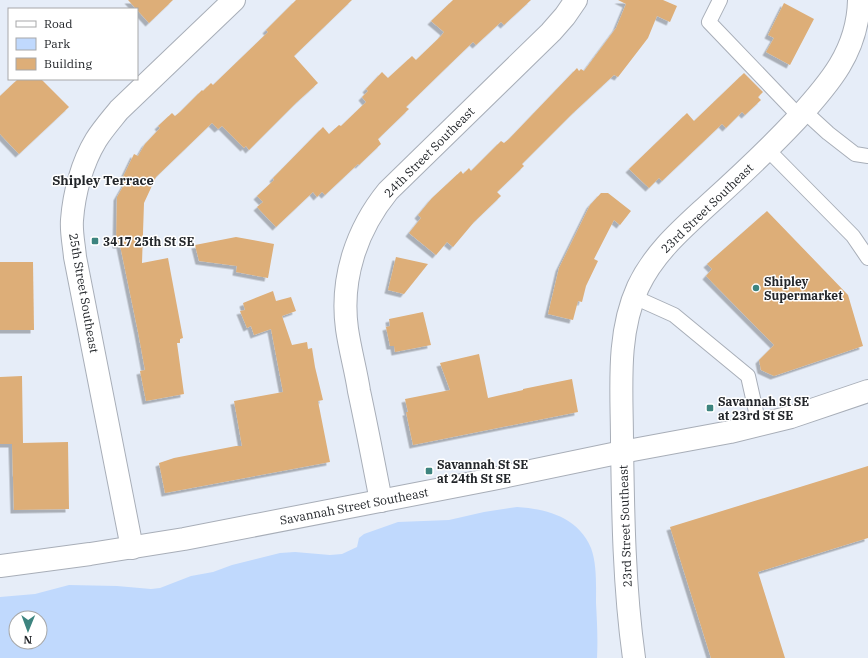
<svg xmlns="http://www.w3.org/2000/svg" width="868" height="658" font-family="'IBM Plex Serif',serif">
<defs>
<filter id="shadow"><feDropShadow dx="-3.5" dy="3.5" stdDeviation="0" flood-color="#0004"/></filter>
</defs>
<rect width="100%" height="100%" fill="#e6edf8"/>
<path fill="#c0d9fd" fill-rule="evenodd" d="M517,507c30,2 61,10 74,41 6,16 5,37 5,55 1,18 2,37 1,55h-597v-61l35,-3 34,-9 48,1 34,3 9,-1 31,-12 22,-4 19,-7 48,-12 15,-1 35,3 12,-1 15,-7 2,-9 5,-4 34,-12 51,-2 35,-8zM16,618h24v24h-24z"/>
<g fill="#ddae78" filter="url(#shadow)">
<path d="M128,0h45l-24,23z"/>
<path d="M296,0h56l-58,56 24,27 -21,19 -48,48 -3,-4 -2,2 -22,-22 -4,3 -6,-6 -56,54 -12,26 -2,60 26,-5 15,80 -3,1v4h-3l7,51 -38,7 -6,-30 5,-1 -7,-38 -18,-87h-4l1,-48 8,-14 -4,-2 13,-27 4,2 7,-12 15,-16 -2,-2 14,-13 3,3 5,-4 22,-22 1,1 8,-8 2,2 55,-53 -2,-2z"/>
<path d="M453,0h78l-27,25 -3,-3 -25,23 -3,-3 -27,26 -40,39 3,2 -31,30 3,5 -22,21 -1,-1 -33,31 -3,-3 -5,5 -4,-5 -37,35 -19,-20 6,-5 -6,-6 17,-16 -1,-2 50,-51 6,7 10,-9 2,1 25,-24 -4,-5 6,-6 -2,-2 16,-17 6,6 24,-22 4,4 25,-24 3,-4 -13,-11z"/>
<path d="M618,0h45l14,6 -7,16 -13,-6 -9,22 -30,39 -4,-2 -41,38 -51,51 2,2 -27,26 4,4 -27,26 -21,25 -6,-5 -11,13 -27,-22 12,-15 -3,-3 14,-17 29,-27 2,3 6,-6 2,3 30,-30 3,2 5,-4 68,-71 2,3 2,-2 3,2 32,-43 10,-24z"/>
<path d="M784,3l30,16 -24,46 -24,-13 8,-14 -6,-3z"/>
<path d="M744,73l19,19 -5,5 3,3 -16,15 -3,-3 -16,16 -4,-4 -60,57 -3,-3 -10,10 -20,-19 58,-56 7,8z"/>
<path d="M18,79h23l28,28 -50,47 -19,-20v-38z"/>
<path d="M601,193h7l23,18 -11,14 -6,-5 -20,39 4,2 -12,25 -4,16 -4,-1 -5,19 -25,-6 11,-46 31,-63z"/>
<path d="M767,211l81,84 15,51 -89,30 -13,-6 -2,-10 15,-15 -68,-69 6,-7 -5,-5z"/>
<path d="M236,237l38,7 -6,34 -32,-6 1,-6 -38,-5 -4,-16z"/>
<path d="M396,257l32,7 -24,30 -16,-4z"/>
<path d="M0,262h33l1,68h-34z"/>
<path d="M273,291l3,10 15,-4 5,14 -14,5 10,29 15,-3 1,7 4,-1 3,19 8,33 -5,1 12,61 -165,31 -6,-30 15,-5 62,-12h6l-8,-45 49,-9 -12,-63 -17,6 -3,-9 -4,2 -7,-17 5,-1 -2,-7z"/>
<path d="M423,312l8,33 -36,7 -1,-6h-4l-4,-19 4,-1 -1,-7z"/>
<path d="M479,354l9,44 35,-8v-1l49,-10 6,33 -165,33 -7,-33h2l-3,-13 45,-9 -10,-27z"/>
<path d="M22,376l1,67 45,-1 1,67 -55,1 -2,-66h-12v-67z"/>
<path d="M868,466v72l-110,34 27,86h-74l-41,-131z"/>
</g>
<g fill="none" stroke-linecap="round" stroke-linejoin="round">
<defs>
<g id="lane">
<path d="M720,0l-11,22 90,94"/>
<path d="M804,111l24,22 27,21 13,2"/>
<path d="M768,150l85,86 15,22"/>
<path d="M634,297l40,18 74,61 11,49"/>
</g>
<g id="street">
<path d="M381,501c-7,-36 -14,-73 -22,-110 -3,-20 -9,-41 -12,-62 -7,-51 10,-100 41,-138l163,-159 14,-16 11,-16"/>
<path d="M132,548l-57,-291c-1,-12 -4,-25 -3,-37 2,-27 10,-57 24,-80 7,-11 15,-20 23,-30l115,-110"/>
<path d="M0,566l90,-12 94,-15 309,-60 129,-27 108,-20 61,-15 77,-26"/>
<path d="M634,658c-10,-71 -11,-144 -12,-216 0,-52 -6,-107 16,-155 16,-34 43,-57 70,-82 31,-28 60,-55 89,-86 32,-35 61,-68 62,-119"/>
</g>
</defs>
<use href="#lane" stroke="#a8aeb8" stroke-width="16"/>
<use href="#street" stroke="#a8aeb8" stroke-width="24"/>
<use href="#lane" stroke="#fff" stroke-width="14"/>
<use href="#street" stroke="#fff" stroke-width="22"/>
</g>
<g fill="#3d847f" stroke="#fff" stroke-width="1.5">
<rect x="91" y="237" width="8" height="8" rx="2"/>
<circle cx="756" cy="288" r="4"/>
<rect x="706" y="404" width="8" height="8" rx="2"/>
<rect x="425" y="467" width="8" height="8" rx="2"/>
</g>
<g text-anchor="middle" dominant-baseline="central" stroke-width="3" stroke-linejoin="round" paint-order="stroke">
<g font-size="12" fill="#222529" stroke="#fff">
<text transform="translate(429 152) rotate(-45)">24th Street Southeast</text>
<text transform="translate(707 208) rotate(-44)">23rd Street Southeast</text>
<text transform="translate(84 293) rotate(80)">25th Street Southeast</text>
<text transform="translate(354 506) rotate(-11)">Savannah Street Southeast</text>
<text transform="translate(625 526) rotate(-92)">23rd Street Southeast</text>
</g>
<g font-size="12" font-weight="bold" fill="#222529" stroke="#fff" text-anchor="start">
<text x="103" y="241">3417 25th St SE</text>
<text x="764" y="281">Shipley<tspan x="764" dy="14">Supermarket</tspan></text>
<text x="718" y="401">Savannah St SE<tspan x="718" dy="14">at 23rd St SE</tspan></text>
<text x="437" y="464">Savannah St SE<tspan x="437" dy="14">at 24th St SE</tspan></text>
</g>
<g font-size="13" font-weight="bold" fill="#222529" stroke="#fff">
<text x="103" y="180">Shipley Terrace</text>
</g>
</g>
<rect x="8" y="8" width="130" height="72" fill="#ffffff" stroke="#a7a8a9"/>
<rect x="16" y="21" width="20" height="6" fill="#ffffff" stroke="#a7a8a9"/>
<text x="44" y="28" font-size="12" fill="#222529">Road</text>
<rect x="16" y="38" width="20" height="12" fill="#c0d9fd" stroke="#a7a8a9"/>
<text x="44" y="48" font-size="12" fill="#222529">Park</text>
<rect x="16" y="58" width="20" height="12" fill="#ddae78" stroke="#a7a8a9"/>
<text x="44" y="68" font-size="12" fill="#222529">Building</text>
<g transform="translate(28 630) rotate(181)"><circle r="19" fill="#ffffff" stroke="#a7a8a9"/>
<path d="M0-3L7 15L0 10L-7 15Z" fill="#3d847f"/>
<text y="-6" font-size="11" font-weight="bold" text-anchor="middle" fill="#222529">N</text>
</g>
</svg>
